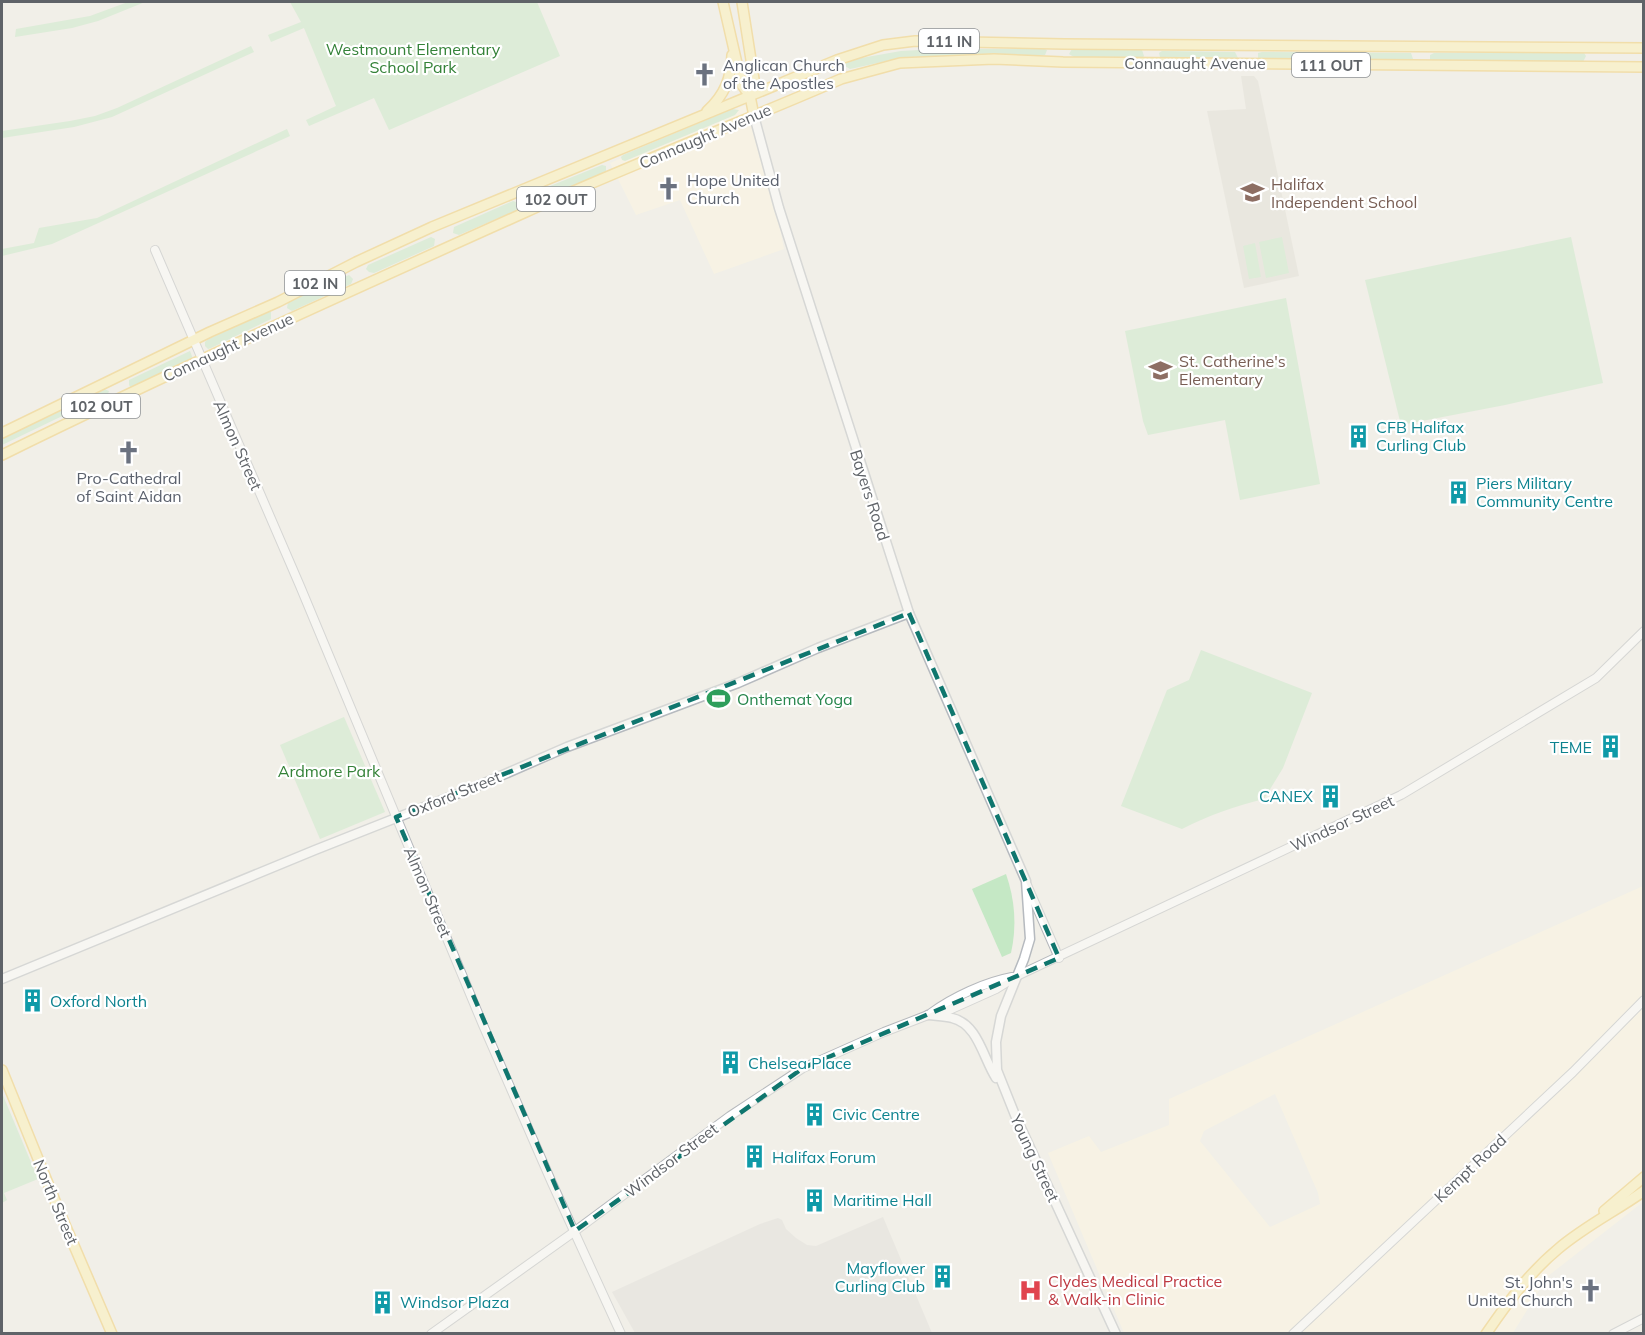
<svg xmlns="http://www.w3.org/2000/svg" width="1645" height="1335" font-family="Mulish,sans-serif">
<rect width="100%" height="100%" fill="#f1efe8"/>
<g fill="#fef7e0" fill-rule="evenodd">
<path d="M755,101l29,148 -70,25 -34,-74 -44,15 -26,-52z"/>
<path d="M1643,886v316l-95,74 -35,57h-389l-76,-180 41,-17 12,16 68,-27v-26zM1275,1094l43,99 2,11 -50,23 -70,-86 4,-10z"/>
</g>
<path fill="#e0deda" d="M883,1217l49,116h-297l-23,-41 148,-68 18,-6 4,2 4,9 10,9 11,7 9,1z"/>
<path fill="#e1ded6" d="M1241,76h13l4,5 41,195 -55,12 -37,-177 39,-2z"/>
<g fill="#c5e8c5">
<path d="M128,2h17l-47,19 -26,7 -57,9 1,-8 74,-13z"/>
<path d="M290,2h247l23,54 -171,74 -15,-32 -65,28 -3,-6 30,-14 -32,-78 -33,14 -3,-7 33,-13z"/>
<path d="M251,46l3,6 -142,65 -38,10 -72,11v-7l68,-10 25,-5 22,-8z"/>
<path d="M939,49h106l2,1 -2,5 -140,2 -55,12 -5,-3 1,-4 4,-2 51,-9z"/>
<path d="M1072,49l70,1 2,6 -2,3 -68,-2 -5,-3z"/>
<path d="M1162,51l73,1 3,6 -3,2 -72,-1 -3,-2 -1,-4z"/>
<path d="M1262,52l149,1 2,6 -2,2 -153,-1v-7z"/>
<path d="M1434,53h150l2,3 -3,6h-150l-3,-2v-5z"/>
<path d="M732,109l7,1 -4,5 -110,46 -3,-1 -1,-3 2,-2z"/>
<path d="M287,129l3,7 -238,108 -50,12v-7l32,-6 5,-15 58,-10z"/>
<path d="M602,165l4,1v6l-68,29 -6,-4 1,-4z"/>
<path d="M513,201l3,1 1,8 -58,25 -6,-2 1,-6z"/>
<path d="M431,237l4,2 -1,7 -60,27 -5,-1 -3,-3 2,-4z"/>
<path d="M1282,237l7,36 -23,5 -7,-36z"/>
<path d="M1571,237l32,146 -98,22 -104,20 -36,-145z"/>
<path d="M1255,243l6,34 -12,2 -6,-33z"/>
<path d="M349,275l4,4 -2,5 -59,27 -5,-3 1,-6z"/>
<path d="M1286,298l34,186 -80,16 -15,-80 -77,15 -5,-14 -18,-90z"/>
<path d="M267,310l4,2v7l-60,29 -3,1 -3,-3v-4l2,-2z"/>
<path d="M190,351l3,8 -58,29h-4l-2,-3v-5z"/>
<path d="M104,389l5,2 -1,3 -106,51v-6z"/>
<path d="M1201,650l111,43 -29,75 -19,31c-29,7 -55,16 -82,30l-61,-23 46,-116 22,-10z"/>
<path d="M344,717l41,95 -65,27 -40,-94z"/>
<path d="M1006,874c9,26 11,52 5,79l-9,4 -30,-68z"/>
<path d="M2,1093l36,86 -34,14 3,7 -5,3z"/>
</g>
<g fill="none" stroke-linecap="round" stroke-linejoin="round">
<defs>
<g id="tertiary">
<path d="M155,250l145,336 183,439 69,158 69,151"/>
<path d="M1027,885l32,73"/>
<path d="M931,1013c22,-16 54,-31 81,-36"/>
<path d="M431,1334l140,-100 159,-118 73,-48 81,-36 44,-17 19,-4 49,-22 21,-13 384,-181 195,-117 48,-47"/>
<path d="M1293,1334l280,-262 71,-72"/>
<path d="M1613,1334l31,-16"/>
</g>
<g id="secondary">
<path d="M754,116l25,92 130,405 117,268 4,58 -6,20 -23,57 -5,26 1,28 18,45 101,219"/>
<path d="M2,979l313,-129 167,-66 85,-37 171,-64 80,-35 91,-35"/>
<path d="M928,1015c8,1 17,1 24,3 26,6 31,40 44,60"/>
</g>
<g id="primary">
<path d="M723,2l19,83 8,11"/>
<path d="M742,2l12,77 -4,17 4,20"/>
<path d="M707,111c18,-16 24,-33 25,-56"/>
<path d="M2,433l208,-101 68,-30 78,-40 76,-35 405,-167 46,-15 32,-4 149,3 580,4"/>
<path d="M2,455c173,-85 348,-164 524,-243 104,-47 211,-88 315,-133l59,-16 94,-4 69,3 581,5"/>
<path d="M2,1070l58,143 52,121"/>
<path d="M1604,1211l40,-34"/>
<path d="M1486,1334c22,-32 43,-61 72,-85 27,-23 58,-38 86,-58"/>
</g>
</defs>
<use href="#tertiary" stroke="#b5b8bc" stroke-width="10"/>
<use href="#secondary" stroke="#b6babf" stroke-width="11"/>
<use href="#primary" stroke="#f2c960" stroke-width="12"/>
<use href="#tertiary" stroke="#fff" stroke-width="8"/>
<use href="#secondary" stroke="#fff" stroke-width="8"/>
<use href="#primary" stroke="#fff2af" stroke-width="9"/>
</g>
<path d="M0 0H1645V1335H0ZM909,613l150,345 -256,110 -228,163 -179,-414z" fill="#f1efe8" fill-opacity=".55" fill-rule="evenodd"/>
<path fill="none" stroke="#0f766e" stroke-width="4.5" stroke-dasharray="12 8" stroke-linejoin="round" d="M909,613l150,345 -256,110 -228,163 -179,-414z"/>
<defs>
<symbol id="church-bare" viewBox="-9 -9 18 18"><path d="M-1.2-6h2.4v3.5h3.3v2.4h-3.3V6h-2.4V-.1h-3.3v-2.4h3.3Z" fill="#6b7280" stroke="#fff" stroke-width="2.5" paint-order="stroke"/></symbol>
<symbol id="school-bare" viewBox="-9 -9 18 18"><path d="M0-5L7-2L0 1L-7-2ZM-4 1L0 2.5L4 1V4Q0 6-4 4Z" fill="#8d6e63" stroke="#fff" stroke-width="2.5" paint-order="stroke"/></symbol>
<symbol id="building-bare" viewBox="-9 -9 18 18"><path d="M-4-6H4V6H1V3H-1V6H-4ZM-2.5-4.3h1.7v1.8h-1.7ZM.8-4.3h1.7v1.8H.8ZM-2.5-1h1.7V.8h-1.7ZM.8-1h1.7V.8H.8Z" fill="#0f9aa8" stroke="#fff" stroke-width="2.5" paint-order="stroke"/></symbol>
<symbol id="stadium-bare" viewBox="-9 -9 18 18"><path d="M0-5a6.5 5 0 1 0 0 10a6.5 5 0 1 0 0-10ZM-3.5-1.8h7v3.6h-7Z" fill="#2e9e5b" stroke="#fff" stroke-width="2.5" paint-order="stroke"/></symbol>
<symbol id="hospital-bare" viewBox="-9 -9 18 18"><path d="M-5-5h3v3.5h4V-5h3V5h-3V1.5h-4V5h-3Z" fill="#e0444e" stroke="#fff" stroke-width="2.5" paint-order="stroke"/></symbol>
</defs>
<g fill-rule="evenodd">
<use href="#church-bare" x="688" y="58" width="33" height="33"/>
<use href="#church-bare" x="652" y="172" width="33" height="33"/>
<use href="#school-bare" x="1236" y="176" width="33" height="33"/>
<use href="#school-bare" x="1144" y="354" width="33" height="33"/>
<use href="#building-bare" x="1342" y="420" width="33" height="33"/>
<use href="#church-bare" x="112" y="436" width="33" height="33"/>
<use href="#building-bare" x="1442" y="476" width="33" height="33"/>
<use href="#stadium-bare" x="702" y="682" width="33" height="33"/>
<use href="#building-bare" x="1594" y="730" width="33" height="33"/>
<use href="#building-bare" x="1314" y="780" width="33" height="33"/>
<use href="#building-bare" x="16" y="984" width="33" height="33"/>
<use href="#building-bare" x="714" y="1046" width="33" height="33"/>
<use href="#building-bare" x="798" y="1098" width="33" height="33"/>
<use href="#building-bare" x="738" y="1140" width="33" height="33"/>
<use href="#building-bare" x="798" y="1184" width="33" height="33"/>
<use href="#building-bare" x="926" y="1260" width="33" height="33"/>
<use href="#hospital-bare" x="1014" y="1274" width="33" height="33"/>
<use href="#church-bare" x="1574" y="1274" width="33" height="33"/>
<use href="#building-bare" x="366" y="1286" width="33" height="33"/>
</g>
<g text-anchor="middle" dominant-baseline="central" stroke-width="4.5" stroke-linejoin="round" paint-order="stroke">
<g fill="#fff" stroke="#8f9295" stroke-width="1.5">
<rect x="919" y="29" width="60" height="24" rx="4.5"/>
<rect x="1292" y="53" width="78" height="24" rx="4.5"/>
<rect x="517" y="187" width="78" height="24" rx="4.5"/>
<rect x="285" y="271" width="60" height="24" rx="4.5"/>
<rect x="62" y="394" width="78" height="24" rx="4.5"/>
</g>
<g font-size="15" font-weight="bold" fill="#5f6368">
<text x="949" y="41">111 IN</text>
<text x="1331" y="65">111 OUT</text>
<text x="556" y="199">102 OUT</text>
<text x="315" y="283">102 IN</text>
<text x="101" y="406">102 OUT</text>
</g>
<g font-size="16" fill="#348238" stroke="#fff">
<text x="413" y="49">Westmount Elementary<tspan x="413" dy="18">School Park</tspan></text>
<text x="329" y="771">Ardmore Park</text>
</g>
<g font-size="16" fill="#5f6368" stroke="#fff">
<text x="1195" y="63">Connaught Avenue</text>
<text transform="translate(705 136) rotate(-23)">Connaught Avenue</text>
<text transform="translate(228 347) rotate(-25)">Connaught Avenue</text>
<text transform="translate(238 445) rotate(66)">Almon Street</text>
<text transform="translate(870 495) rotate(72)">Bayers Road</text>
<text transform="translate(454 794) rotate(-22)">Oxford Street</text>
<text transform="translate(1342 823) rotate(-25)">Windsor Street</text>
<text transform="translate(428 892) rotate(67)">Almon Street</text>
<text transform="translate(1035 1158) rotate(65)">Young Street</text>
<text transform="translate(671 1160) rotate(-37)">Windsor Street</text>
<text transform="translate(1470 1168) rotate(-43)">Kempt Road</text>
<text transform="translate(56 1202) rotate(67)">North Street</text>
</g>
<g font-size="16" fill="#5b616d" stroke="#fff" text-anchor="start">
<text x="723" y="65">Anglican Church<tspan x="723" dy="18">of the Apostles</tspan></text>
<text x="687" y="180">Hope United<tspan x="687" dy="18">Church</tspan></text>
<text x="129" y="478" text-anchor="middle">Pro-Cathedral<tspan x="129" dy="18">of Saint Aidan</tspan></text>
<text x="1573" y="1282" text-anchor="end">St. John's<tspan x="1573" dy="18">United Church</tspan></text>
</g>
<g font-size="16" fill="#785e54" stroke="#fff" text-anchor="start">
<text x="1271" y="184">Halifax<tspan x="1271" dy="18">Independent School</tspan></text>
<text x="1179" y="361">St. Catherine's<tspan x="1179" dy="18">Elementary</tspan></text>
</g>
<g font-size="16" fill="#0d838f" stroke="#fff" text-anchor="start">
<text x="1376" y="427">CFB Halifax<tspan x="1376" dy="18">Curling Club</tspan></text>
<text x="1476" y="483">Piers Military<tspan x="1476" dy="18">Community Centre</tspan></text>
<text x="1592" y="747" text-anchor="end">TEME</text>
<text x="1313" y="796" text-anchor="end">CANEX</text>
<text x="50" y="1001">Oxford North</text>
<text x="748" y="1063">Chelsea Place</text>
<text x="832" y="1114">Civic Centre</text>
<text x="772" y="1157">Halifax Forum</text>
<text x="833" y="1200">Maritime Hall</text>
<text x="925" y="1268" text-anchor="end">Mayflower<tspan x="925" dy="18">Curling Club</tspan></text>
<text x="400" y="1302">Windsor Plaza</text>
</g>
<g font-size="16" fill="#27864d" stroke="#fff" text-anchor="start">
<text x="737" y="699">Onthemat Yoga</text>
</g>
<g font-size="16" fill="#be3a42" stroke="#fff" text-anchor="start">
<text x="1048" y="1281">Clydes Medical Practice<tspan x="1048" dy="18">&amp; Walk-in Clinic</tspan></text>
</g>
</g>
<rect width="1645" height="1335" fill="none" stroke="#5f6368" stroke-width="6"/>
</svg>
